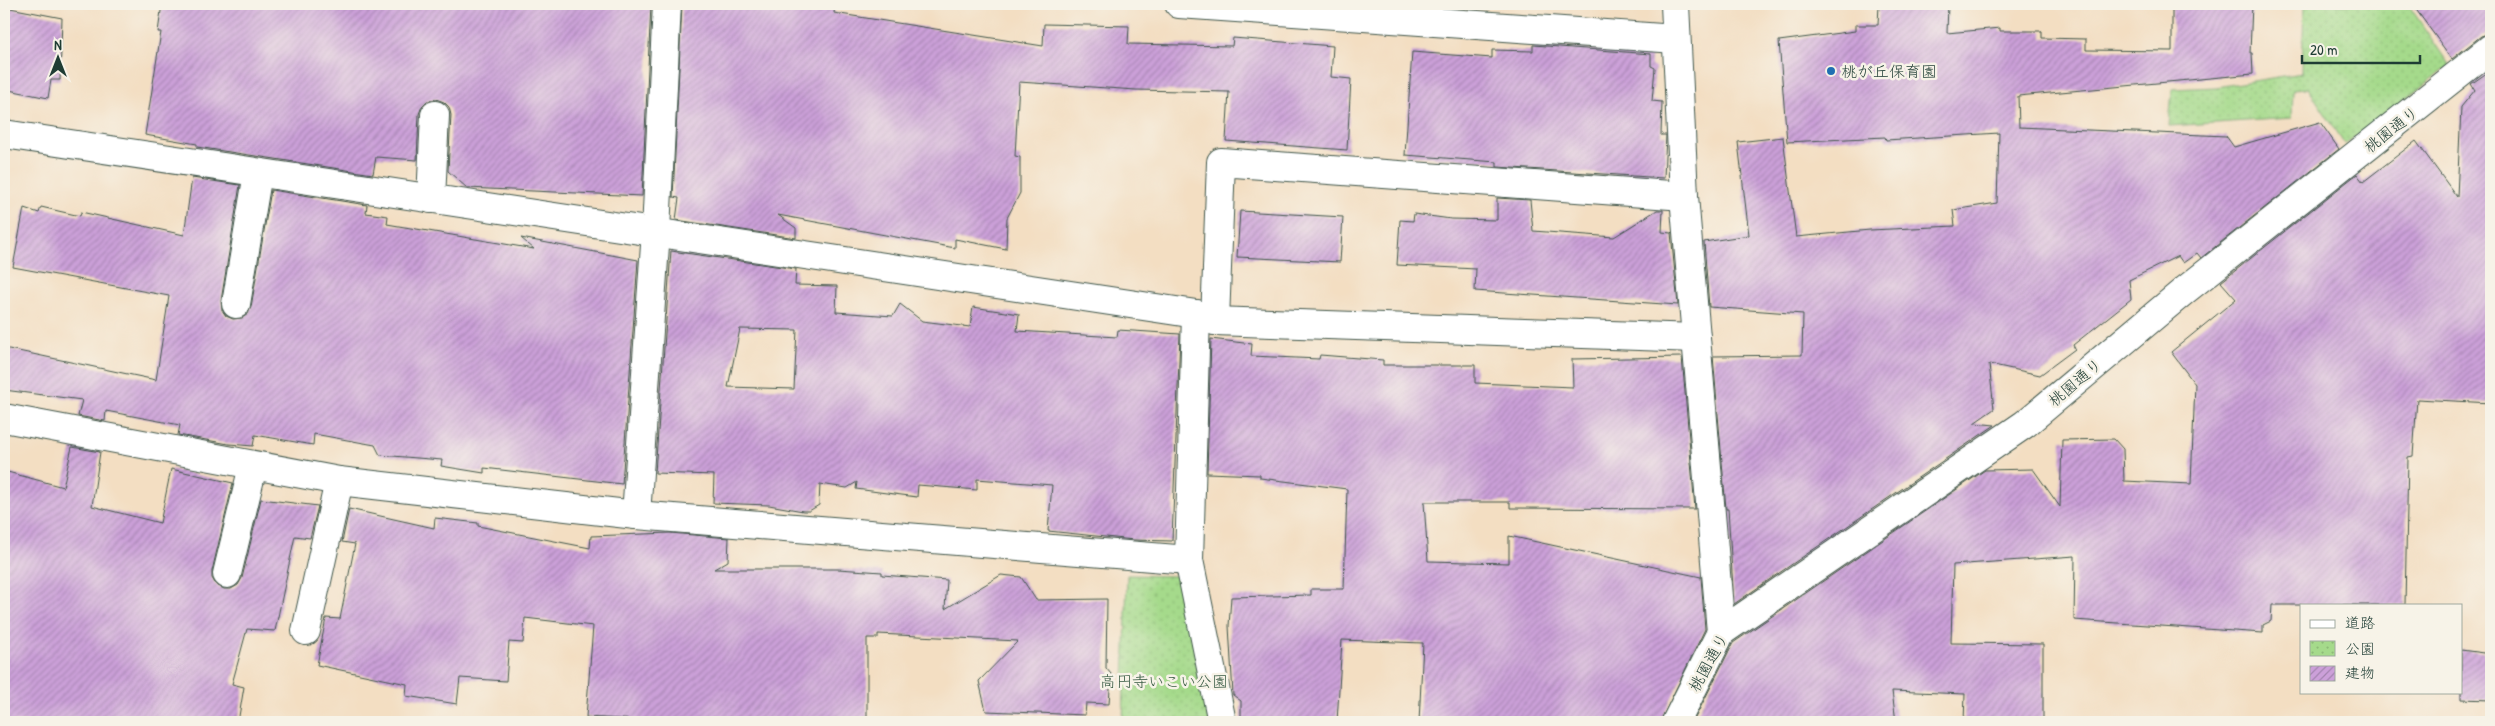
<svg xmlns="http://www.w3.org/2000/svg" width="2495" height="726" font-family="'Patrick Hand','Klee One',sans-serif">
<defs>
<pattern id="park-dots" width="8" height="8" patternUnits="userSpaceOnUse" patternTransform="scale(1.25)"><rect width="8" height="8" fill="#a5da8b"/><path d="M2 2h.1M6 6h.1" fill="none" stroke="#8ebc79" stroke-width="1.8" stroke-linecap="round"/></pattern>
<pattern id="building-hatch" width="6" height="6" patternUnits="userSpaceOnUse" patternTransform="scale(1.25)"><rect width="6" height="6" fill="#cca0d9"/><path d="M-1 1l2-2M0 6l6-6M5 7l2-2" fill="none" stroke="#a584b1"/></pattern>
</defs>
<rect width="100%" height="100%" fill="#f7f3e8"/>
<filter id="ink" filterUnits="userSpaceOnUse"><feTurbulence type="fractalNoise" baseFrequency=".02" numOctaves="2"/><feDisplacementMap in="SourceGraphic" scale="10" xChannelSelector="R" yChannelSelector="G"/><feConvolveMatrix kernelMatrix="1 2 1 2 8 2 1 2 1" color-interpolation-filters="sRGB"/></filter>
<filter id="wash" filterUnits="userSpaceOnUse"><feTurbulence type="fractalNoise" baseFrequency=".0096" numOctaves="4" result="noise"/><feDisplacementMap in="SourceGraphic" scale="20" xChannelSelector="R" yChannelSelector="G"/><feGaussianBlur stdDeviation="1.12" result="paint"/><feColorMatrix in="noise" values="0 0 0 0 0 0 0 0 0 0 0 0 0 0 0 0 0 1.4 0 .05"/><feComposite in="paint" operator="in"/></filter>
<g filter="url(#wash)">
<rect width="100%" height="100%" fill="#f3dec2"/>
<g fill="url(#park-dots)" stroke="#628c60">
<path d="M2304,4h104l42,62 -105,78 -37,-56 -15,1 -1,29 -123,8 3,-37 44,-2 86,-14z"/>
<path d="M1127,575l49,1 9,9 28,137h-90z"/>
</g>
<g id="blocks">
<g fill="url(#building-hatch)" fill-rule="evenodd">
<path d="M162,4h489l-9,192 -175,-8 -19,-17 3,-56 -2,-8 -5,-5 -8,-3 -9,2 -5,5 -3,8 -2,46 -41,-3 -3,17 -176,-27v-3l-52,-9 16,-103h-3z"/>
<path d="M682,4h153l-1,9 209,33 1,-22 85,2 -1,18 104,2 1,-8 100,8 -2,31 20,2 -4,71 -121,-9 3,-49 -93,-2 -117,-8 -4,74 5,1v36l-13,25 -1,31 -51,-10v9l-177,-33 18,13v10l-120,-18 3,-22 -6,-1z"/>
<path d="M1879,4h69l-1,29 53,-5v3h42v7l44,1v11l86,1v-47h80l-2,49h2l1,21 -235,22 1,31 207,9 8,11 86,-25 19,27 -138,109 -4,-5 -14,10 -5,-7 -49,24 2,19 -58,46 2,4 -35,26 -51,-11 5,45 -20,14 21,2 -261,179 -6,-95h-2l-13,-153 89,-1 1,-41 -94,-7 -5,-65 45,-7 -11,-93 45,-5 13,100 74,-7 85,-4 -2,-16 44,-7 2,-70 -113,7 -1,-3 -98,5 -8,-101 76,-10v-6h23z"/>
<path d="M2412,4h79v29l-10,3 -29,23z"/>
<path d="M10,8l52,10 -2,62h-9l-3,18 -44,-9v-49z"/>
<path d="M1533,45l118,9v12l4,2 -3,33 10,1 -1,33h5l-2,43 -167,-11v-5l-92,-7 7,-103 80,6v-8l41,1z"/>
<path d="M2491,70v333l-74,-4 -4,57 -5,1 -3,148h-133l-1,16 -8,4v8l-189,-13 1,-64 -122,9 -2,78 92,1v78h-79l1,-28 -73,-3 4,31h-203l40,-79 252,-173 48,-1 27,38 2,-67 52,-1 9,10 1,32 67,3 4,-100 -24,-32 65,-53 -15,-17 136,-108 6,8 53,-41 41,56 4,-90 14,-17 -4,-6z"/>
<path d="M192,178l48,7 -19,116 1,9 4,6 7,3 9,-1 6,-4 3,-7 20,-117 96,15 -1,8 22,3 -1,8 147,25 -13,-11 117,22 -16,224 -138,-16v5l-43,-7 1,-6 -62,-5 -5,-10 -61,-11 -1,11 -58,-10 -2,11 -24,-2 -51,-9 2,-10 -74,-14 -1,10 -27,-5 4,-16 -78,-10v-42l152,32 13,-84 -156,-29 11,-59 15,5 2,-6 39,9 1,-4 103,23z"/>
<path d="M1497,198l33,2 3,31 81,6 43,-27h6l-1,22 9,1 7,72 -203,-14 1,-22 -79,-4 3,-45 13,1 1,-7 37,5 46,1z"/>
<path d="M1240,211l103,6 -3,45 -103,-5z"/>
<path d="M671,251l125,18 -1,16 42,1 -1,26 57,4 7,-12 22,17 48,6 3,-20 46,7 -2,17 100,6 1,-7 62,4 -8,207 -38,-1 -86,-9 4,-46 -75,-6v11l-59,-5 -1,12 -61,-8 1,-7 -10,6 -27,-4 -1,21 -10,6h-6l-34,-6 -56,-2 1,-28 -59,-2zM740,329l57,1 -3,59 -66,-2z"/>
<path d="M1211,339l41,5 -1,12 68,3 1,-4 63,5v5h92v18l98,4 -1,-28 110,-2 13,152 -185,-1v-6h-86l4,59 81,2v-27l192,41 4,52 -45,93h-241l4,-79 -81,-3 -5,82h-96v-21l-8,-6 -4,-69 2,-29 80,-2v-6h33l3,-100 -87,-11v-3l-53,-2z"/>
<path d="M72,447l28,5 -8,54 68,17 11,-54 62,14 -21,88v7l4,7 8,4h7l7,-4 4,-7 19,-79 57,7 -8,32 -15,-2 -20,95 -28,-2 -15,55 12,3 -6,35h-234v-251l59,16z"/>
<path d="M349,509l85,19 1,-10 43,5v3l112,22 1,-12 79,-3 59,5 -1,23 -14,8h124l44,3v3l65,5 -2,29 56,-34 20,2 15,23 71,-1 -1,69 5,6 -2,30 -23,-1 -1,12 -99,-4 -7,-30 39,-40 -140,-7v4h-11v84h-193l-88,-5 7,-91 -68,-8 -2,25 -14,-1 -3,39 -46,-3 -3,26 -51,-8 1,-12 -90,-19 9,-47 14,1 15,-75 -13,-2z"/>
<path d="M2461,650l30,4v46l-30,-1z"/>
</g>
</g>
</g>
<g filter="url(#ink)">
<use href="#blocks" fill-opacity="0" stroke="#3f5549" stroke-width="1"/>
<g fill="none" stroke-linecap="round" stroke-linejoin="round">
<defs>
<g id="street">
<path d="M1179,4l497,35"/>
<path d="M1675,4l9,192 37,436"/>
<path d="M4,134l1192,180 19,7 481,17"/>
<path d="M431,199l4,-84"/>
<path d="M236,304l22,-131"/>
<path d="M1215,321l6,-159 463,34"/>
<path d="M4,418l335,63 297,34 553,45 7,-246"/>
<path d="M636,515l20,-284 11,-227"/>
<path d="M1189,560l33,162"/>
<path d="M227,574l26,-108"/>
<path d="M306,631l33,-150"/>
<path d="M1676,722l45,-90 304,-208 159,-133 307,-243"/>
</g>
</defs>
<use href="#street" stroke="#3f5549" stroke-width="30"/>
<use href="#street" stroke="#fff" stroke-width="28"/>
</g>
</g>
<circle fill="#1f6fb2" stroke="#f7f3e8" stroke-width="2" cx="1831" cy="71" r="5"/>
<g text-anchor="middle" dominant-baseline="central" stroke-width="5" stroke-linejoin="round" paint-order="stroke">
<g font-size="16" fill="#1f3d34" stroke="#f7f3e8" text-anchor="start">
<text x="1841" y="71">桃が丘保育園</text>
</g>
<g font-size="16" fill="#1f3d34" stroke="#f7f3e8">
<text transform="translate(2391 129) rotate(-38)">桃園通り</text>
<text transform="translate(2075 382) rotate(-40)">桃園通り</text>
<text transform="translate(1708 662) rotate(-61)">桃園通り</text>
</g>
<g font-size="16" fill="#3a5c45" stroke="#f7f3e8">
<text x="1164" y="681">高円寺いこい公園</text>
</g>
</g>
<rect width="2495" height="726" fill="none" stroke="#f7f3e8" stroke-width="20"/>
<rect x="2300" y="604" width="162" height="90" fill="#f7f3e8" stroke="#a1aaa0"/>
<rect x="2310" y="620" width="25" height="8" fill="#ffffff" stroke="#a1aaa0"/>
<text x="2345" y="628" font-size="15" fill="#1f3d34">道路</text>
<rect x="2310" y="641" width="25" height="15" fill="url(#park-dots)" stroke="#a1aaa0"/>
<text x="2345" y="654" font-size="15" fill="#1f3d34">公園</text>
<rect x="2310" y="666" width="25" height="15" fill="url(#building-hatch)" stroke="#a1aaa0"/>
<text x="2345" y="678" font-size="15" fill="#1f3d34">建物</text>
<g transform="translate(58 58)" stroke="#f7f3e8" stroke-width="4" paint-order="stroke">
<path d="M0-4L9 19L0 12L-9 19Z" fill="#1f3d34"/>
<text y="-8" font-size="14" font-weight="bold" text-anchor="middle" fill="#1f3d34">N</text>
</g>
<path d="M2302 55v8h118v-8" fill="none" stroke="#1f3d34" stroke-width="2.5"/>
<text x="2310" y="55" font-size="15" fill="#1f3d34" stroke="#f7f3e8" stroke-width="4" paint-order="stroke">20 m</text>
</svg>
